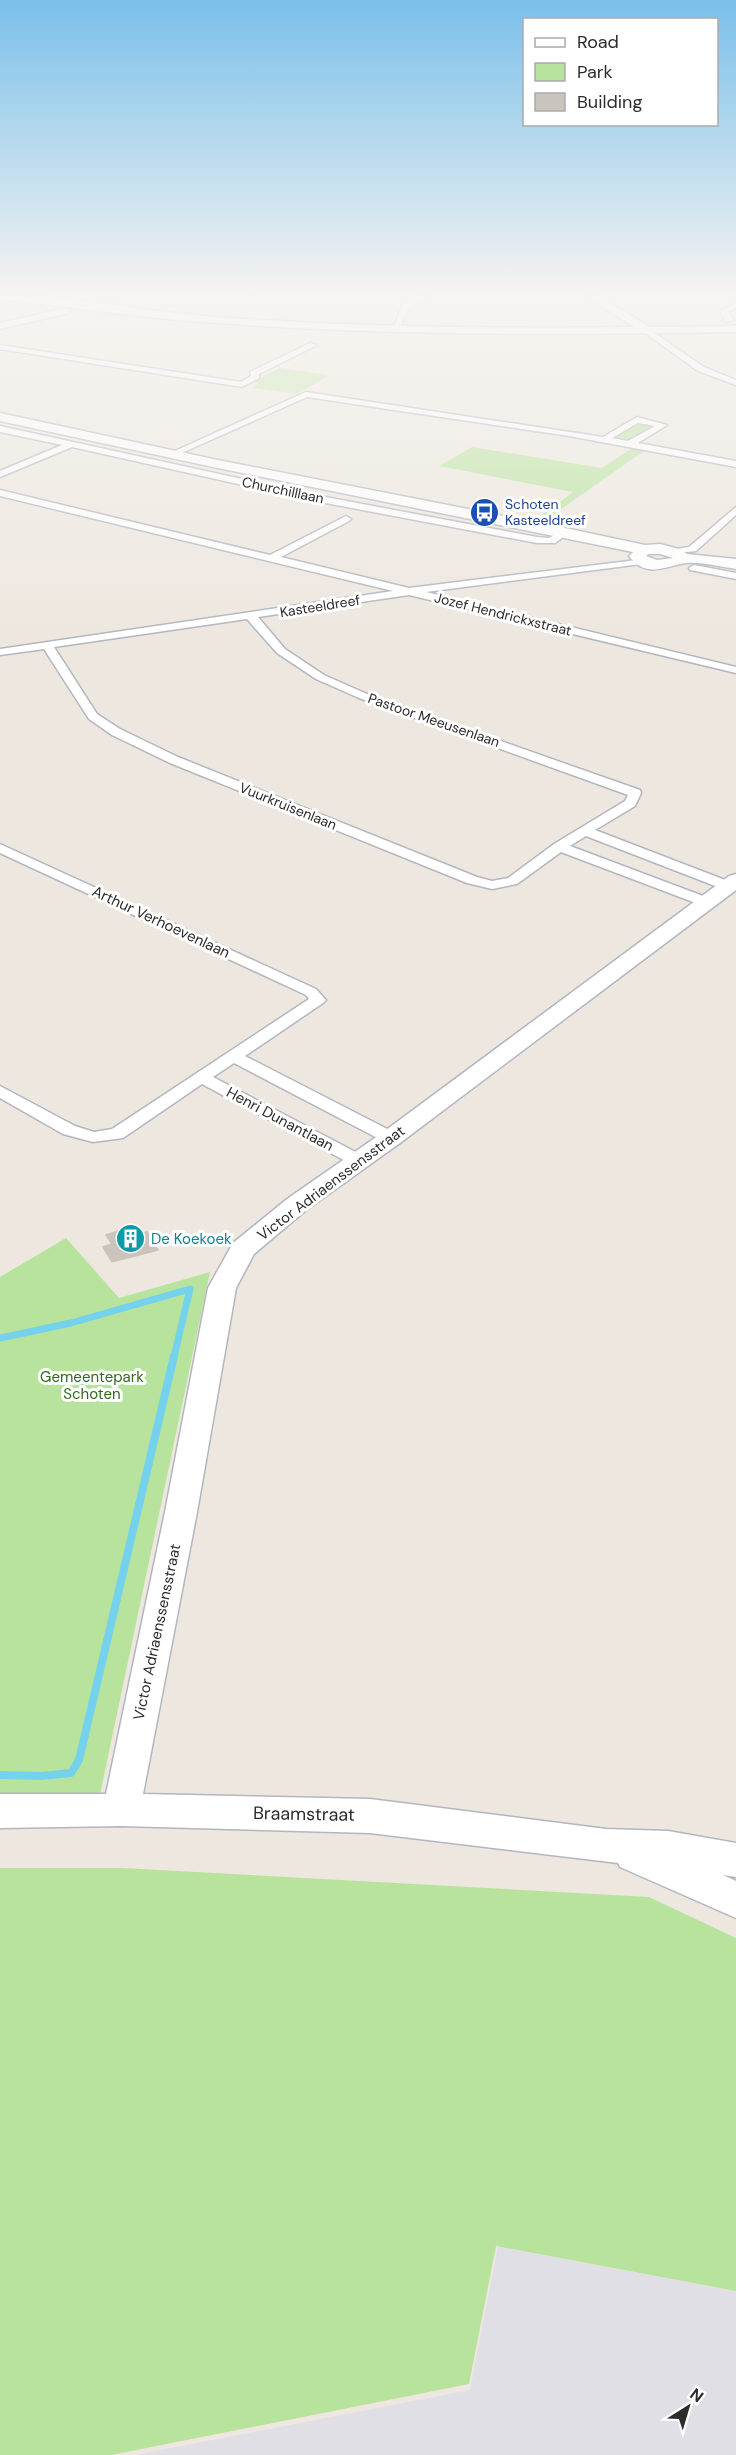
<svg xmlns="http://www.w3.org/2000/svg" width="736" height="2455" font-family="'DM Sans',sans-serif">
<rect width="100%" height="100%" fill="#ede7df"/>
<path fill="#e1dfe6" d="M498,2247l238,44v164h-601l335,-65z"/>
<g fill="#b8e39d">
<path d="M280,368l49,7 -32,19 -45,-6 7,-5 -8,-1z"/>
<path d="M639,422l17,3 -27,16 -18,-4z"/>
<path d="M472,447l130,21 30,-20 12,3 -100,70 -7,-2 36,-27 -134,-26z"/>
<path d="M66,1238l53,60 91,-26 -112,532 -98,-4v-523z"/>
<path d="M0,1868h122l527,29 87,41v353l-240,-45 -27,138 -358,71h-111z"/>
</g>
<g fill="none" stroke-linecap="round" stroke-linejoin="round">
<path stroke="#75d2ed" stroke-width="7" d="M0,1338l71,-15 119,-34 -16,68"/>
<path stroke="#75d2ed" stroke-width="8" d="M0,1775l41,1 30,-3 8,-13 95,-404"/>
</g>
<path fill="#c9c5bd" stroke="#c9c3b9" stroke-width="1.5" d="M128,1228l6,8 13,-4 11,18 -46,12 -9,-15 9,-3 -6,-9z"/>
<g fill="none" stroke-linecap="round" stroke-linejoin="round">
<defs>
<g id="street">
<path d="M421,295h8l-21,14 -8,18h-6l8,-21z"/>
<path d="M736,303v5l-8,4 5,8 -7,2 -6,-11z"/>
<path d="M647,328l57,39 32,13v5l-38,-14 -54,-39 -1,-2z"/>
<path d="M310,343l7,2 -58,29v4l-17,9 -242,-38v-4l241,37 10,-6 -1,-4z"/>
<path d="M306,392l297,45 34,-20 30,8 -29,18 98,18v6l-167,-31 -262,-39 -132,59 -7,-2zM638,423l17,3 -27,15 -16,-3z"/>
<path d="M0,426l315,69 222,42 12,1 16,-9 5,3 -15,11h-18l-222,-42 -243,-54 -72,30v-6l62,-26 -62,-13z"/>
<path d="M0,490l270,65 76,-39 5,3 -2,2 -68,36 128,31 236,-29 1,2 -5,3 -215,28 310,75v6l-327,-78 -151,22 27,32 39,26 43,19 273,96 1,3 -6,13 -40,24 138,53 2,3 -2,3h-10l-137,-53 -16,10 141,53 2,3 -7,4 -5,-1 -140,-53 -44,32 -25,5 -25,-6 -297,-120 -58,-28 -23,-16 -45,-70 -44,6v-6l393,-58 -393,-95zM247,619l30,34 39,26 43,19 269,97 -3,6 -71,43 -46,34 -16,3 -15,-4 -299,-120 -58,-28 -23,-15 -43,-67z"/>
<path d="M736,507v8l-40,36 -26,3v-4l19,-3z"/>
<path d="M694,565l42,8v6l-46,-9 -1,-2z"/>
<path d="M0,844l316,145 10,11 -3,3 -78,53 152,78 2,4 -2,4h-12l-151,-79 -21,14 152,80 3,4 -3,4h-12l-151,-81 -79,54 -30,4 -30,-8 -63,-36v-12l75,40 19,6 18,-3 197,-130 -3,-4 -306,-142z"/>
</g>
<g id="secondary">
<path d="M0,295c68,0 136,15 203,21 143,11 288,13 431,11l-50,-32h12l54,32 86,-1v6c-178,3 -355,4 -532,-10 -68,-5 -136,-15 -204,-23z"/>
<path d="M65,308l4,1v4l-69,16v-6z"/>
<path d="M0,413l213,46 352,69 80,17 15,-1 19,5 8,5 49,5v10c-15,-2 -33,-7 -49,-6 -20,2 -40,17 -58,-7l4,-4 -420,-85 -213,-46zM649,554h11l13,4 -16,2 -11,-4z"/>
<path d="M736,874v16l-336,253 -95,68 -51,43 -18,34 -39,224 -54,282 227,5 236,30 62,2 68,12v34l-13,-2 13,6v37l-116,-51 -2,-4 -248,-30 -249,-7 -121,2v-34h106l59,-282 43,-224 25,-45 54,-44 95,-66 347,-257z"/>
</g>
</defs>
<use href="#street" stroke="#b2b6bf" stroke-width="3"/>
<use href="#secondary" stroke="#b2b6bf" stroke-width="3"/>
<use href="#street" fill="#fff" fill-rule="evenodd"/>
<use href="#secondary" fill="#fff" fill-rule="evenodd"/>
</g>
<linearGradient id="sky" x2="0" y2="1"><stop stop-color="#7ac0ea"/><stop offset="0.46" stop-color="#f7f4f1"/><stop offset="1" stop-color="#f7f4f1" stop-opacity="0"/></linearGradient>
<rect width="736" height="638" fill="url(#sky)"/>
<defs>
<symbol id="bus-disc" viewBox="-11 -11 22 22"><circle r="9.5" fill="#1a4fb4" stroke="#fff"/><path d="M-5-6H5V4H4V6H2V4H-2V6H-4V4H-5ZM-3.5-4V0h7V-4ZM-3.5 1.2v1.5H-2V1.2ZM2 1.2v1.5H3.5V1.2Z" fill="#fff"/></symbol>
<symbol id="building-disc" viewBox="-11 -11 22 22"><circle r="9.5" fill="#0f9aa8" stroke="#fff"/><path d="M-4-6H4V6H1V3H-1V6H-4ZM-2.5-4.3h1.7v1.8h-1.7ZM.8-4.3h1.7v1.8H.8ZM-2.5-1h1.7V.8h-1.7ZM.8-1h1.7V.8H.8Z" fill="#fff"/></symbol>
</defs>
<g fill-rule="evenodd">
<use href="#bus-disc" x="468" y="496" width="33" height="33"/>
<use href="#building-disc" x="114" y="1222" width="33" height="33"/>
</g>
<g text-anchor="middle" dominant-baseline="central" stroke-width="6" stroke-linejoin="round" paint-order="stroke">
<g font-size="14" fill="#2c2c2c" stroke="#fff">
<text transform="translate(283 490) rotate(12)">Churchilllaan</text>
<text transform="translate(320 606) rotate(-9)">Kasteeldreef</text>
<text transform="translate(503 614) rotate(14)">Jozef Hendrickxstraat</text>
<text transform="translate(434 720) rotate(19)">Pastoor Meeusenlaan</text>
<text transform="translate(288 806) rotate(22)">Vuurkruisenlaan</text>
</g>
<g font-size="14" fill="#164399" stroke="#fff" text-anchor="start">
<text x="505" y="504">Schoten<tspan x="505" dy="16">Kasteeldreef</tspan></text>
</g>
<g font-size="15" fill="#2c2c2c" stroke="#fff">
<text transform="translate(161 922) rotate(25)">Arthur Verhoevenlaan</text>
<text transform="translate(280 1119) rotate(28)">Henri Dunantlaan</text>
<text transform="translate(331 1183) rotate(-37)">Victor Adriaenssensstraat</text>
<text transform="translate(157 1632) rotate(-78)">Victor Adriaenssensstraat</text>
</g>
<g font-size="15" fill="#0d838f" stroke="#fff" text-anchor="start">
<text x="151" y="1239">De Koekoek</text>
</g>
<g font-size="15" fill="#30691c" stroke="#fff">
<text x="92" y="1377">Gemeentepark<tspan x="92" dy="17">Schoten</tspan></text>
</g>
<g font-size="18" fill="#2c2c2c" stroke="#fff">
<text transform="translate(304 1814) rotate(1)">Braamstraat</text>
</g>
</g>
<rect x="523" y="18" width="195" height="108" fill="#ffffff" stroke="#ababab" stroke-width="1.5"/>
<rect x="535" y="38" width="30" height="9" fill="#ffffff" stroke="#ababab" stroke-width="1.5"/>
<text x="577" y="48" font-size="18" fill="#2c2c2c">Road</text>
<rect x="535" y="63" width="30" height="18" fill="#b8e39d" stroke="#ababab" stroke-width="1.5"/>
<text x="577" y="78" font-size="18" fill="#2c2c2c">Park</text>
<rect x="535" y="93" width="30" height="18" fill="#c9c5bd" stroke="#ababab" stroke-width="1.5"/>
<text x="577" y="108" font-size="18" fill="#2c2c2c">Building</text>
<g transform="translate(688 2407) rotate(37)" stroke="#ffffff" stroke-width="4.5" paint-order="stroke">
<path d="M0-4.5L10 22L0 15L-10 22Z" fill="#2c2c2c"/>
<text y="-9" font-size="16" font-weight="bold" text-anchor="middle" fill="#2c2c2c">N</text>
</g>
</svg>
